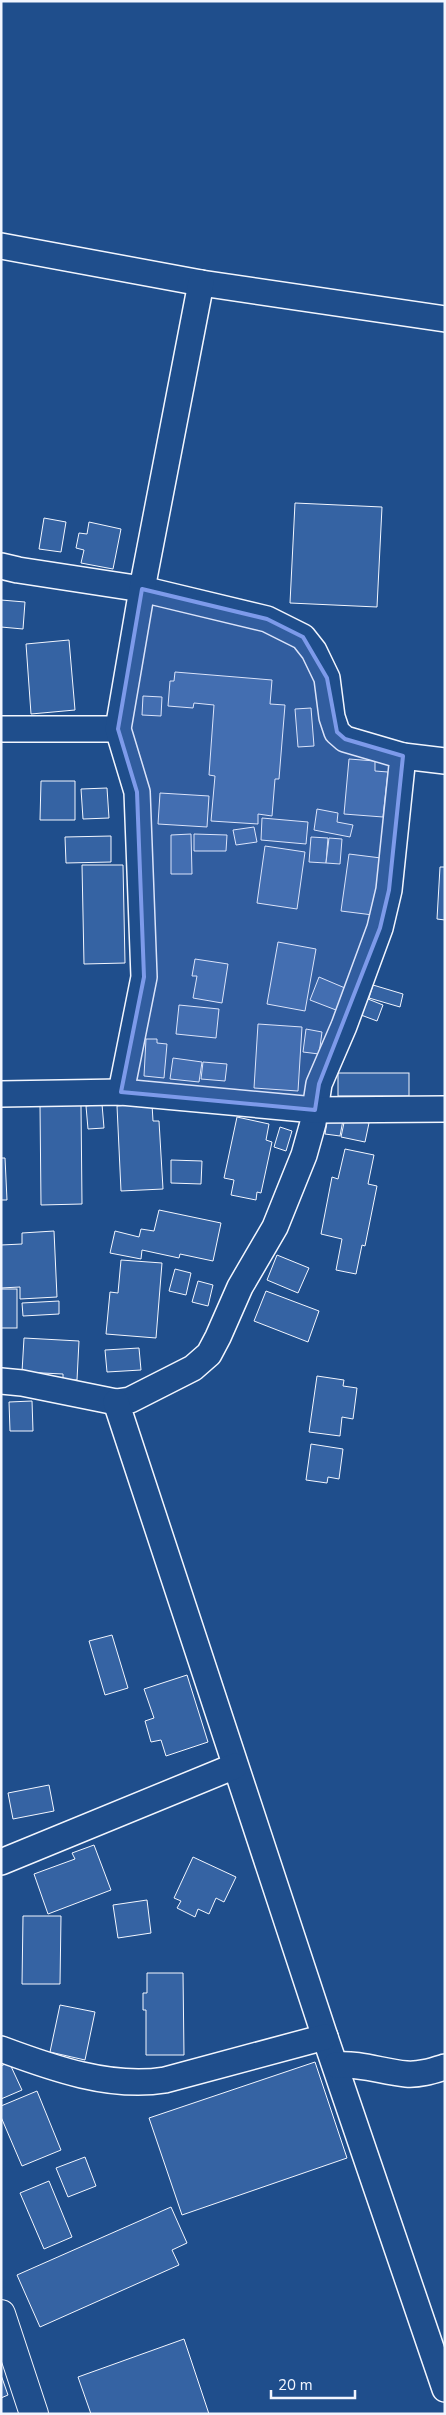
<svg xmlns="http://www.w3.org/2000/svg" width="446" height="2415" font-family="'Nunito Sans',sans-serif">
<rect width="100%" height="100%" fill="#1f4e8c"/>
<g fill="#3563a3" stroke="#f2f6ff">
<path d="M295,503l87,4 -5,100 -87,-4z"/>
<path d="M44,518l22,4 -5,30 -22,-3z"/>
<path d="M89,522l32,7 -8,40 -32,-6 3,-13 -8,-2 3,-15 8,1z"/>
<path d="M1,600l24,2 -2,27 -22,-2z"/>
<path d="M69,640l6,70 -44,4 -5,-70z"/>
<path d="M175,672l97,8 -2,24 15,1 -6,74h-4l-3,37 -14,-2v10l-47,-3 4,-45 -6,-1 5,-70 -20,-2 -1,5 -25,-2 2,-25h4z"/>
<path d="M143,696l19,1 -1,19 -19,-1z"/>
<path d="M311,708l3,38 -16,1 -3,-38z"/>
<path d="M349,759l26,2v10l13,1 -5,45 -39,-3z"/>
<path d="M41,781h34v39h-35z"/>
<path d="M107,788l2,30 -26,1 -2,-30z"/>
<path d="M160,793l49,3 -2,31 -49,-3z"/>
<path d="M317,809l21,4 -1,9 16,3 -3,12 -36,-7z"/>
<path d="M262,818l46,4 -2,22 -45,-4z"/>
<path d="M254,827l3,15 -21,3 -3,-15z"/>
<path d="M191,834l1,40h-21v-39z"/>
<path d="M194,834l33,1 -1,16h-32z"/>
<path d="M111,836v26l-45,1 -1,-26z"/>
<path d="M311,837l17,1 -2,25 -17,-1z"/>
<path d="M329,838l13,1 -2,25 -14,-1z"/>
<path d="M265,846l40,6 -8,57 -40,-6z"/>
<path d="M349,854l32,4 -8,57 -32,-4z"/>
<path d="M82,865h41l2,98 -41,1z"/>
<path d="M440,867h5v53l-8,-1z"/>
<path d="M278,942l38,7 -11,62 -38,-7z"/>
<path d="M195,959l33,5 -6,39 -29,-5 4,-22h-5z"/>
<path d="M319,977l26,11 -9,22 -26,-10z"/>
<path d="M373,985l30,9 -3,13 -31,-9z"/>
<path d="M368,999l15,6 -6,16 -16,-6z"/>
<path d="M179,1005l40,4 -3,29 -40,-4z"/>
<path d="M258,1024l44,3 -4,64 -44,-3z"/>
<path d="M306,1029l16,3 -3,22 -16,-2z"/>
<path d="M146,1039h11v4l10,1 -3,34 -20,-2z"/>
<path d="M173,1058l29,4 -3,20 -29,-3z"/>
<path d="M203,1062l24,2 -2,17 -24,-2z"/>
<rect x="338" y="1073" width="71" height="23"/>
<path d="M102,1104l2,24 -16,1 -2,-23z"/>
<path d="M152,1104l1,17h6l4,68 -42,2 -4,-85z"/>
<path d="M40,1105h41l1,99 -41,1z"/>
<path d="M237,1117l32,7 -3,16 6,2 -11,51 -4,-1 -1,8 -25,-5 3,-15 -10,-2z"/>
<path d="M328,1117l15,3 -3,16 -15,-2z"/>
<path d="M345,1118l24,5 -4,19 -24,-5z"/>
<path d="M280,1127l12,4 -6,20 -12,-4z"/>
<path d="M345,1149l29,6 -6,29 9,2 -12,60 -3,-1 -6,29 -20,-4 6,-31 -21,-5 11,-57 6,2z"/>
<path d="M1,1158h4l2,42h-6z"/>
<path d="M171,1160l31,1 -1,23 -30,-1z"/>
<path d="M159,1210l62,13 -8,38 -33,-7 -1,4 -37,-8 -1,9 -31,-6 5,-22 24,6 2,-8 13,2z"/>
<path d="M54,1231l3,66 -37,2v-12l-19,1v-43l21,-1v-11z"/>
<path d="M277,1255l32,13 -11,25 -31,-13z"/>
<path d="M121,1260l41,3 -6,75 -50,-4 4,-42 8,1z"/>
<path d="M175,1269l16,4 -5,22 -17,-4z"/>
<path d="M198,1281l15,4 -5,21 -16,-4z"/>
<rect x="1" y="1289" width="16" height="39"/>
<path d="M266,1291l53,20 -11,31 -54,-21z"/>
<path d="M59,1301v13l-36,2 -1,-13z"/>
<path d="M24,1338l55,3 -2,39h-14v-6l-41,-2z"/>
<path d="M139,1348l2,22 -34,2 -2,-22z"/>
<path d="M317,1376l27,4 -1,6 14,2 -4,31 -11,-2 -2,19 -31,-4z"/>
<path d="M32,1401l1,30h-23l-1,-29z"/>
<path d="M311,1444l32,5 -4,30 -11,-2 -1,6 -21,-3z"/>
<path d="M112,1635l16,53 -23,7 -16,-54z"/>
<path d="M187,1675l21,67 -42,14 -5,-16 -10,2 -6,-21 9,-3 -10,-29z"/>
<path d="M49,1785l5,26 -41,8 -5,-26z"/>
<path d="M94,1845l17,45 -63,24 -14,-40 41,-15 -3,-6z"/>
<path d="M193,1857l43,20 -12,25 -8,-4 -7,16 -11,-5 -3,8 -18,-9 4,-7 -7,-3z"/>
<path d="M147,1900l4,33 -33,5 -5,-33z"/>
<path d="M23,1916h38l-1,68h-38z"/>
<path d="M147,1973h36l1,82h-38v-45h-3v-17h4z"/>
<path d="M60,2005l35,7 -10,48 -35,-8z"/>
<path d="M9,2062l13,28 -21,9v-33z"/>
<path d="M315,2062l32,96 -165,57 -33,-97z"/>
<path d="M37,2091l24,59 -39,16 -21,-49v-11z"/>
<path d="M85,2157l11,29 -28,11 -12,-29z"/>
<path d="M49,2181l23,56 -28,12 -24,-56z"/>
<path d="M171,2207l16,36 -15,7 7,15 -139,62 -23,-52z"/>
<path d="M184,2339l25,75h-118l-13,-37z"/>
<path d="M1,2375l7,20 -7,3z"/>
</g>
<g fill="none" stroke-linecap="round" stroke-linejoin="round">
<defs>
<g id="minor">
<path d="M1,246l200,37 244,36"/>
<path d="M1,566l17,4 124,19 125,30 36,18 11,14 13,27 5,39 5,15 8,7 58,17 -14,134 -9,38 -36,98 -25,58 -6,39 -9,32 -29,72 -35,60 -22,50 -9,17 -16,14 -63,32 -14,2 -94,-19 -21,-2"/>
<path d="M1,729h117"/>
<path d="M403,756l42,5"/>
<path d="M121,1092l23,-115 -7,-185 -19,-63 24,-140 59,-306"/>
<path d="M1,1094l120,-2 194,18 130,-1"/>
<path d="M116,1402l209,635 120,352"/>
<path d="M1,1862l234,-96"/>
<path d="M1,2049c51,19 110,40 164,31l160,-43"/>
<path d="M336,2065c24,-2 47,7 70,9 14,1 26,-3 39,-7"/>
</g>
<path id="tertiary" d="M1,2314l33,100"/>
</defs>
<use href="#minor" stroke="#f2f6ff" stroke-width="28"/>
<use href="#tertiary" stroke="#f2f6ff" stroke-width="30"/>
<use href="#minor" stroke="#1f4e8c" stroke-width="25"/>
<use href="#tertiary" stroke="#1f4e8c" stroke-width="28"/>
</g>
<path fill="#7d9aea" fill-opacity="0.2" stroke="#7d9aea" stroke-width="4" stroke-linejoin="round" d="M142,589l125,30 36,18 24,41 10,54 8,7 58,17 -14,134 -9,38 -61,156 -4,26 -194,-18 23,-115 -7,-185 -19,-63z"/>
<rect width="446" height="2415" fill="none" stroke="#f2f6ff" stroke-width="5"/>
<path d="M271 2390v8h84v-8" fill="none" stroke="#f2f6ff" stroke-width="2.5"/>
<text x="278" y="2390" font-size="15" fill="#f2f6ff" stroke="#1f4e8c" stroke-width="4" paint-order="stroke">20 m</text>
</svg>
